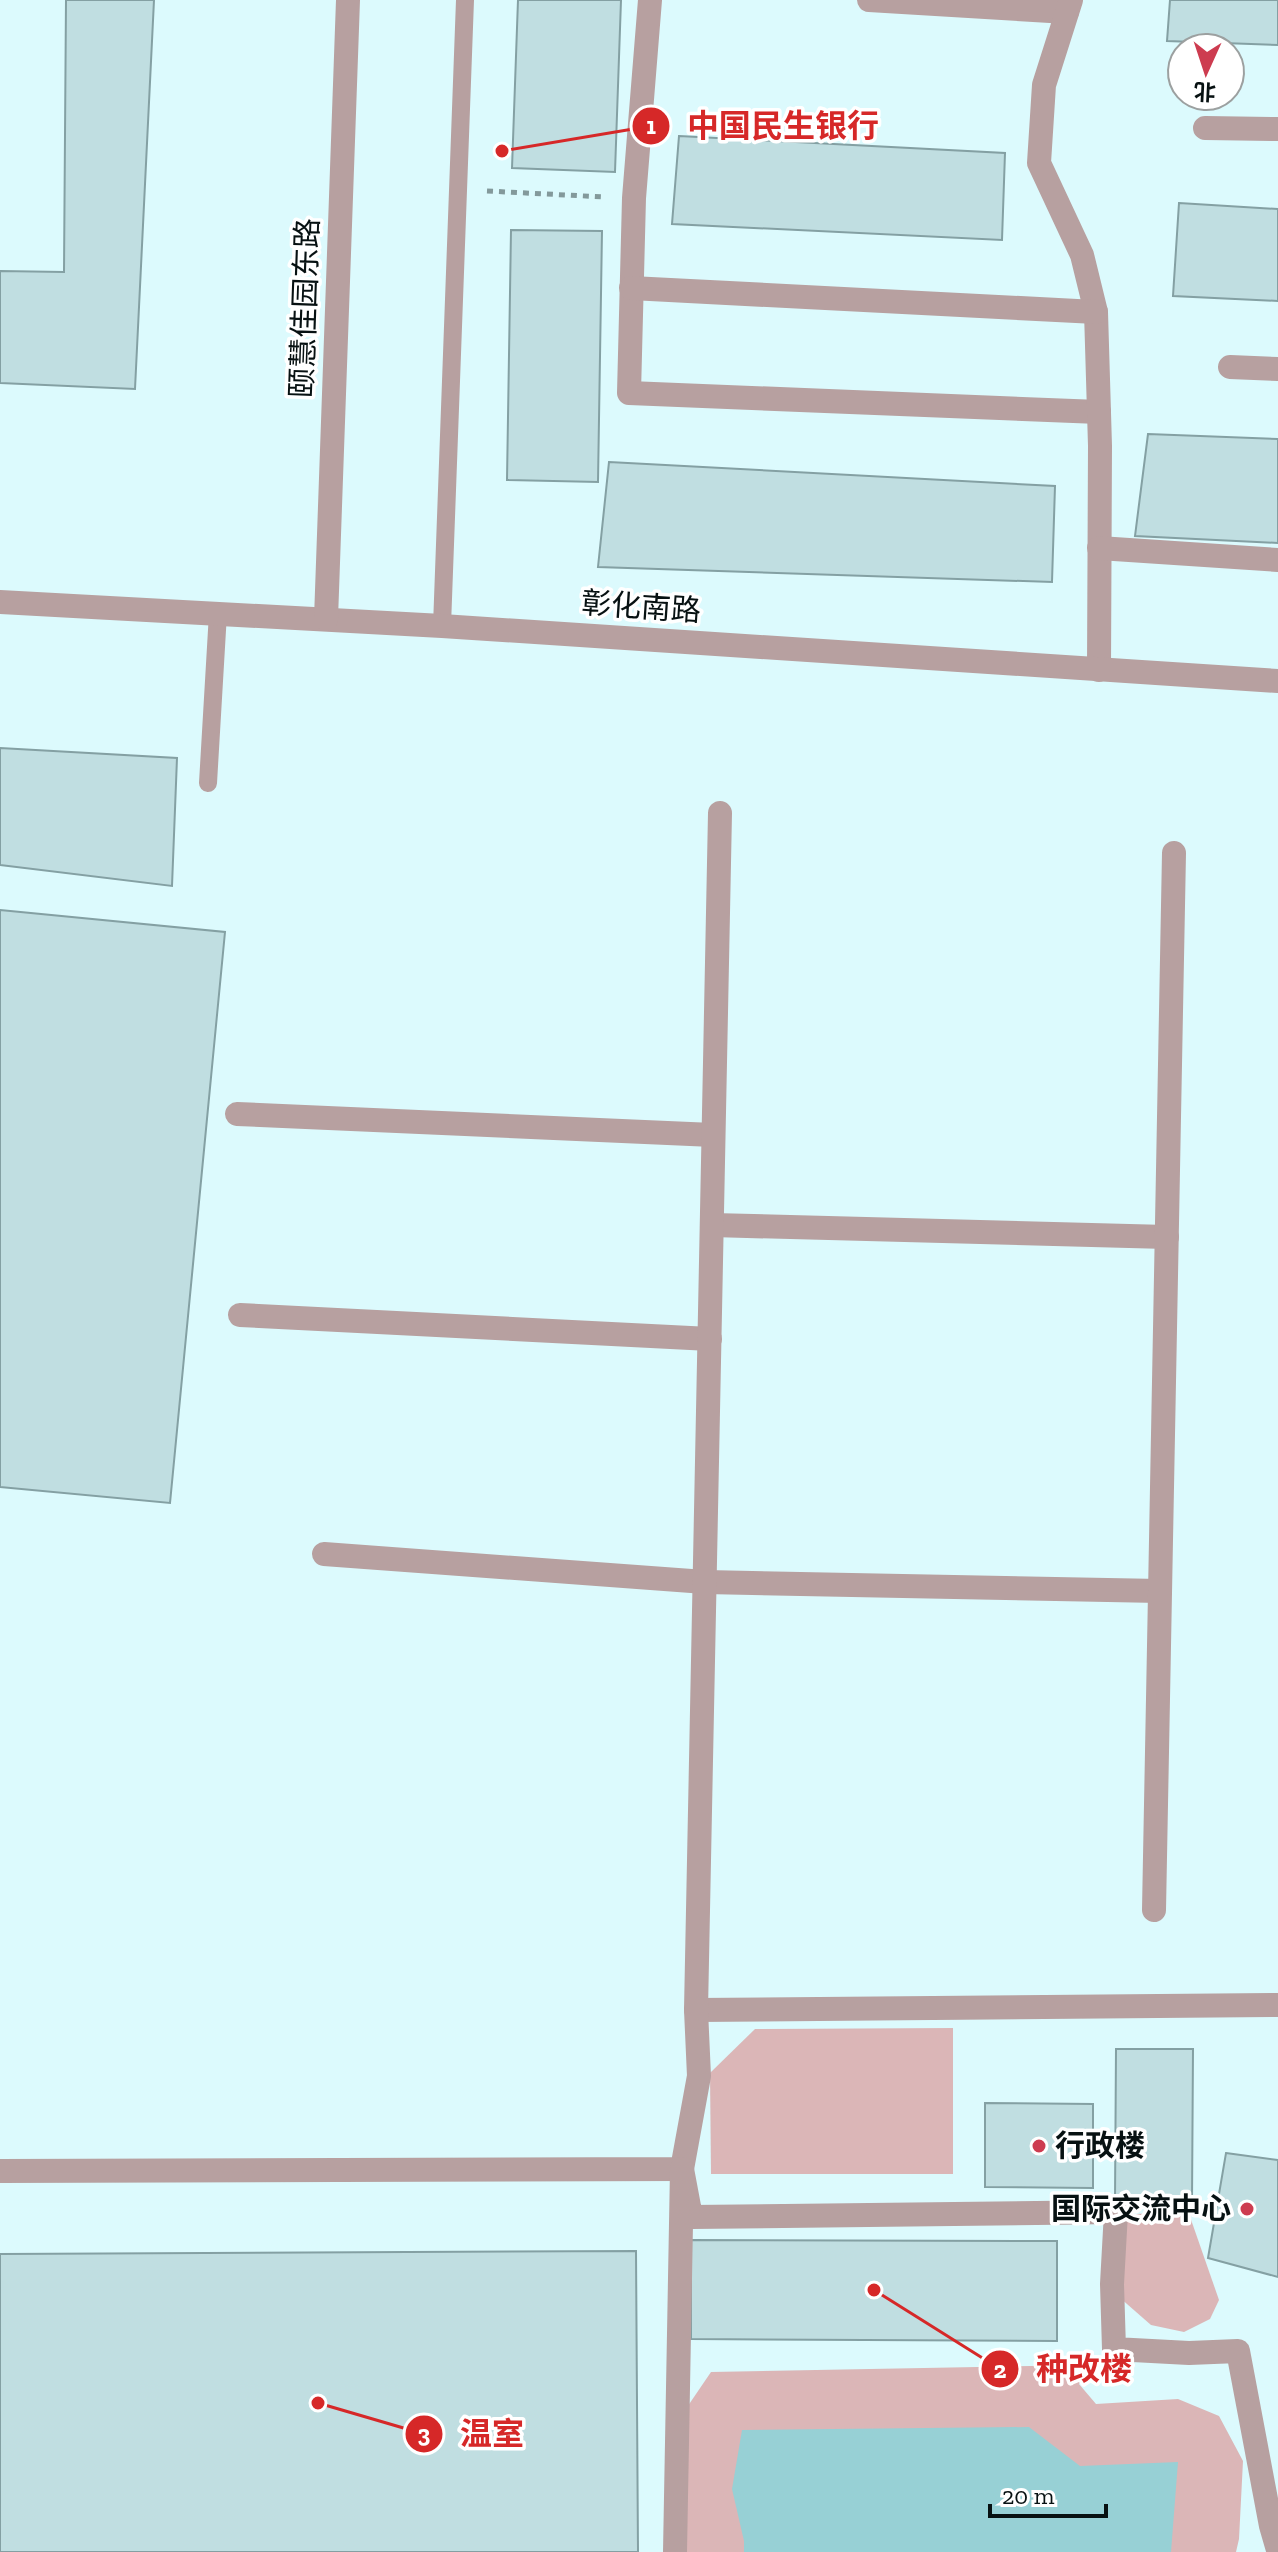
<svg xmlns="http://www.w3.org/2000/svg" width="1278" height="2552" font-family="'Zilla Slab','Noto Sans SC',serif">
<rect width="100%" height="100%" fill="#dcfafd"/>
<g fill="#dbb6b7">
<path d="M953,2028v146h-242l-1,-101 45,-44z"/>
<path d="M1188,2211l31,89 -9,19 -26,13 -33,-7 -32,-28v-82z"/>
<path d="M1090,2365l-11,19 17,20 82,-5 41,17 24,45 -4,78 -3,13h-555l-2,-133 32,-47z"/>
</g>
<path fill="#97d0d5" d="M1029,2427l51,39 98,-4 -7,90h-427v-11l-12,-52 10,-59z"/>
<g fill="#c0dee1" stroke="#84a0a3" stroke-width="2">
<path d="M66,0h88l-19,389 -135,-6v-112l64,1z"/>
<path d="M518,0h103l-6,172 -103,-4z"/>
<path d="M1170,0h108v45l-111,-4z"/>
<path d="M679,136l326,17 -3,87 -330,-16z"/>
<path d="M1179,203l99,6v92l-105,-5z"/>
<path d="M511,230l91,1 -4,251 -91,-2z"/>
<path d="M1148,434l130,5v104l-143,-7z"/>
<path d="M609,462l446,24 -3,96 -454,-15z"/>
<path d="M0,748l177,10 -5,128 -172,-21z"/>
<path d="M0,910l225,22 -55,571 -170,-16z"/>
<path d="M1116,2049h77l-1,152 -77,-1z"/>
<path d="M985,2103l108,1v84l-108,-1z"/>
<path d="M1226,2153l52,7v117l-70,-19z"/>
<path d="M691,2240l366,1v100l-366,-2z"/>
<path d="M636,2251l2,301h-638v-298z"/>
</g>
<g fill="none" stroke-linecap="round" stroke-linejoin="round">
<path stroke="#83999b" stroke-width="5" stroke-dasharray="6 6" stroke-linecap="butt" d="M487,191l118,6"/>
<g stroke="#b7a0a0" stroke-width="18">
<path d="M442,626l23,-626"/>
<path d="M208,783l10,-170"/>
</g>
<g stroke="#b7a0a0" stroke-width="24">
<path d="M650,0l-16,198 -5,195 470,19"/>
<path d="M869,0l198,12"/>
<path d="M1071,0l-27,85 -5,78 43,92 14,57 4,134 -1,224"/>
<path d="M1205,128l73,1"/>
<path d="M631,288l465,24"/>
<path d="M1230,367l48,2"/>
<path d="M1099,548l179,12"/>
<path d="M237,1114l476,21"/>
<path d="M712,1225l455,12"/>
<path d="M240,1315l470,24"/>
<path d="M324,1554l381,28 455,9"/>
<path d="M1154,1910l20,-1057"/>
<path d="M696,2010l582,-5"/>
<path d="M0,2171l682,-2 17,-93 -3,-66 24,-1197"/>
<path d="M675,2552l7,-383 9,48 425,-5 -4,72 2,65 75,4 49,-2 33,175 7,24"/>
</g>
<g stroke="#b7a0a0" stroke-width="24">
<path d="M0,602l442,24 836,55"/>
<path d="M326,619l22,-619"/>
</g>
</g>
<g fill="#cd3c50" stroke="#fff" stroke-width="3">
<circle cx="1039" cy="2146" r="8"/>
<circle cx="1247" cy="2209" r="8"/>
</g>
<g text-anchor="middle" dominant-baseline="central" stroke-width="7" stroke-linejoin="round" paint-order="stroke">
<g font-size="30" fill="#071112" stroke="#fff">
<text transform="translate(305 308) rotate(-88)">颐慧佳园东路</text>
<text transform="translate(641 607) rotate(4)">彰化南路</text>
</g>
<g font-size="30" font-weight="bold" fill="#071112" stroke="#fff" text-anchor="start">
<text x="1055" y="2146">行政楼</text>
<text x="1231" y="2209" text-anchor="end">国际交流中心</text>
</g>
</g>
<path fill="none" stroke="#d62828" stroke-width="3" d="M502 151L651 126M874 2290L1000 2369M318 2403L424 2434"/>
<g fill="#d62828" stroke="#fff" stroke-width="3">
<circle cx="502" cy="151" r="8"/>
<circle cx="874" cy="2290" r="8"/>
<circle cx="318" cy="2403" r="8"/>
<circle cx="651" cy="126" r="20"/>
<circle cx="1000" cy="2369" r="20"/>
<circle cx="424" cy="2434" r="20"/>
</g>
<g font-size="24" text-anchor="middle" font-weight="bold" fill="#fff">
<text x="651" y="134">1</text>
<text x="1000" y="2378">2</text>
<text x="424" y="2442">3</text>
</g>
<g font-size="32" text-anchor="middle" font-weight="bold" fill="#d62828" stroke="#fff" stroke-width="7" stroke-linejoin="round" paint-order="stroke">
<text x="783" y="137">中国民生银行</text>
<text x="1084" y="2380">种改楼</text>
<text x="492" y="2445">温室</text>
</g>
<g transform="translate(1206 72) rotate(183)"><circle r="38" fill="#ffffff" stroke="#9ca0a0" stroke-width="2"/>
<path d="M0-6L14 30L0 20L-14 30Z" fill="#cd3c50"/>
<text y="-12" font-size="22" font-weight="bold" text-anchor="middle" fill="#071112">北</text>
</g>
<path d="M990 2504v12h116v-12" fill="none" stroke="#071112" stroke-width="4"/>
<text x="1002" y="2504" font-size="24" fill="#071112" stroke="#ffffff" stroke-width="6" paint-order="stroke">20 m</text>
</svg>
